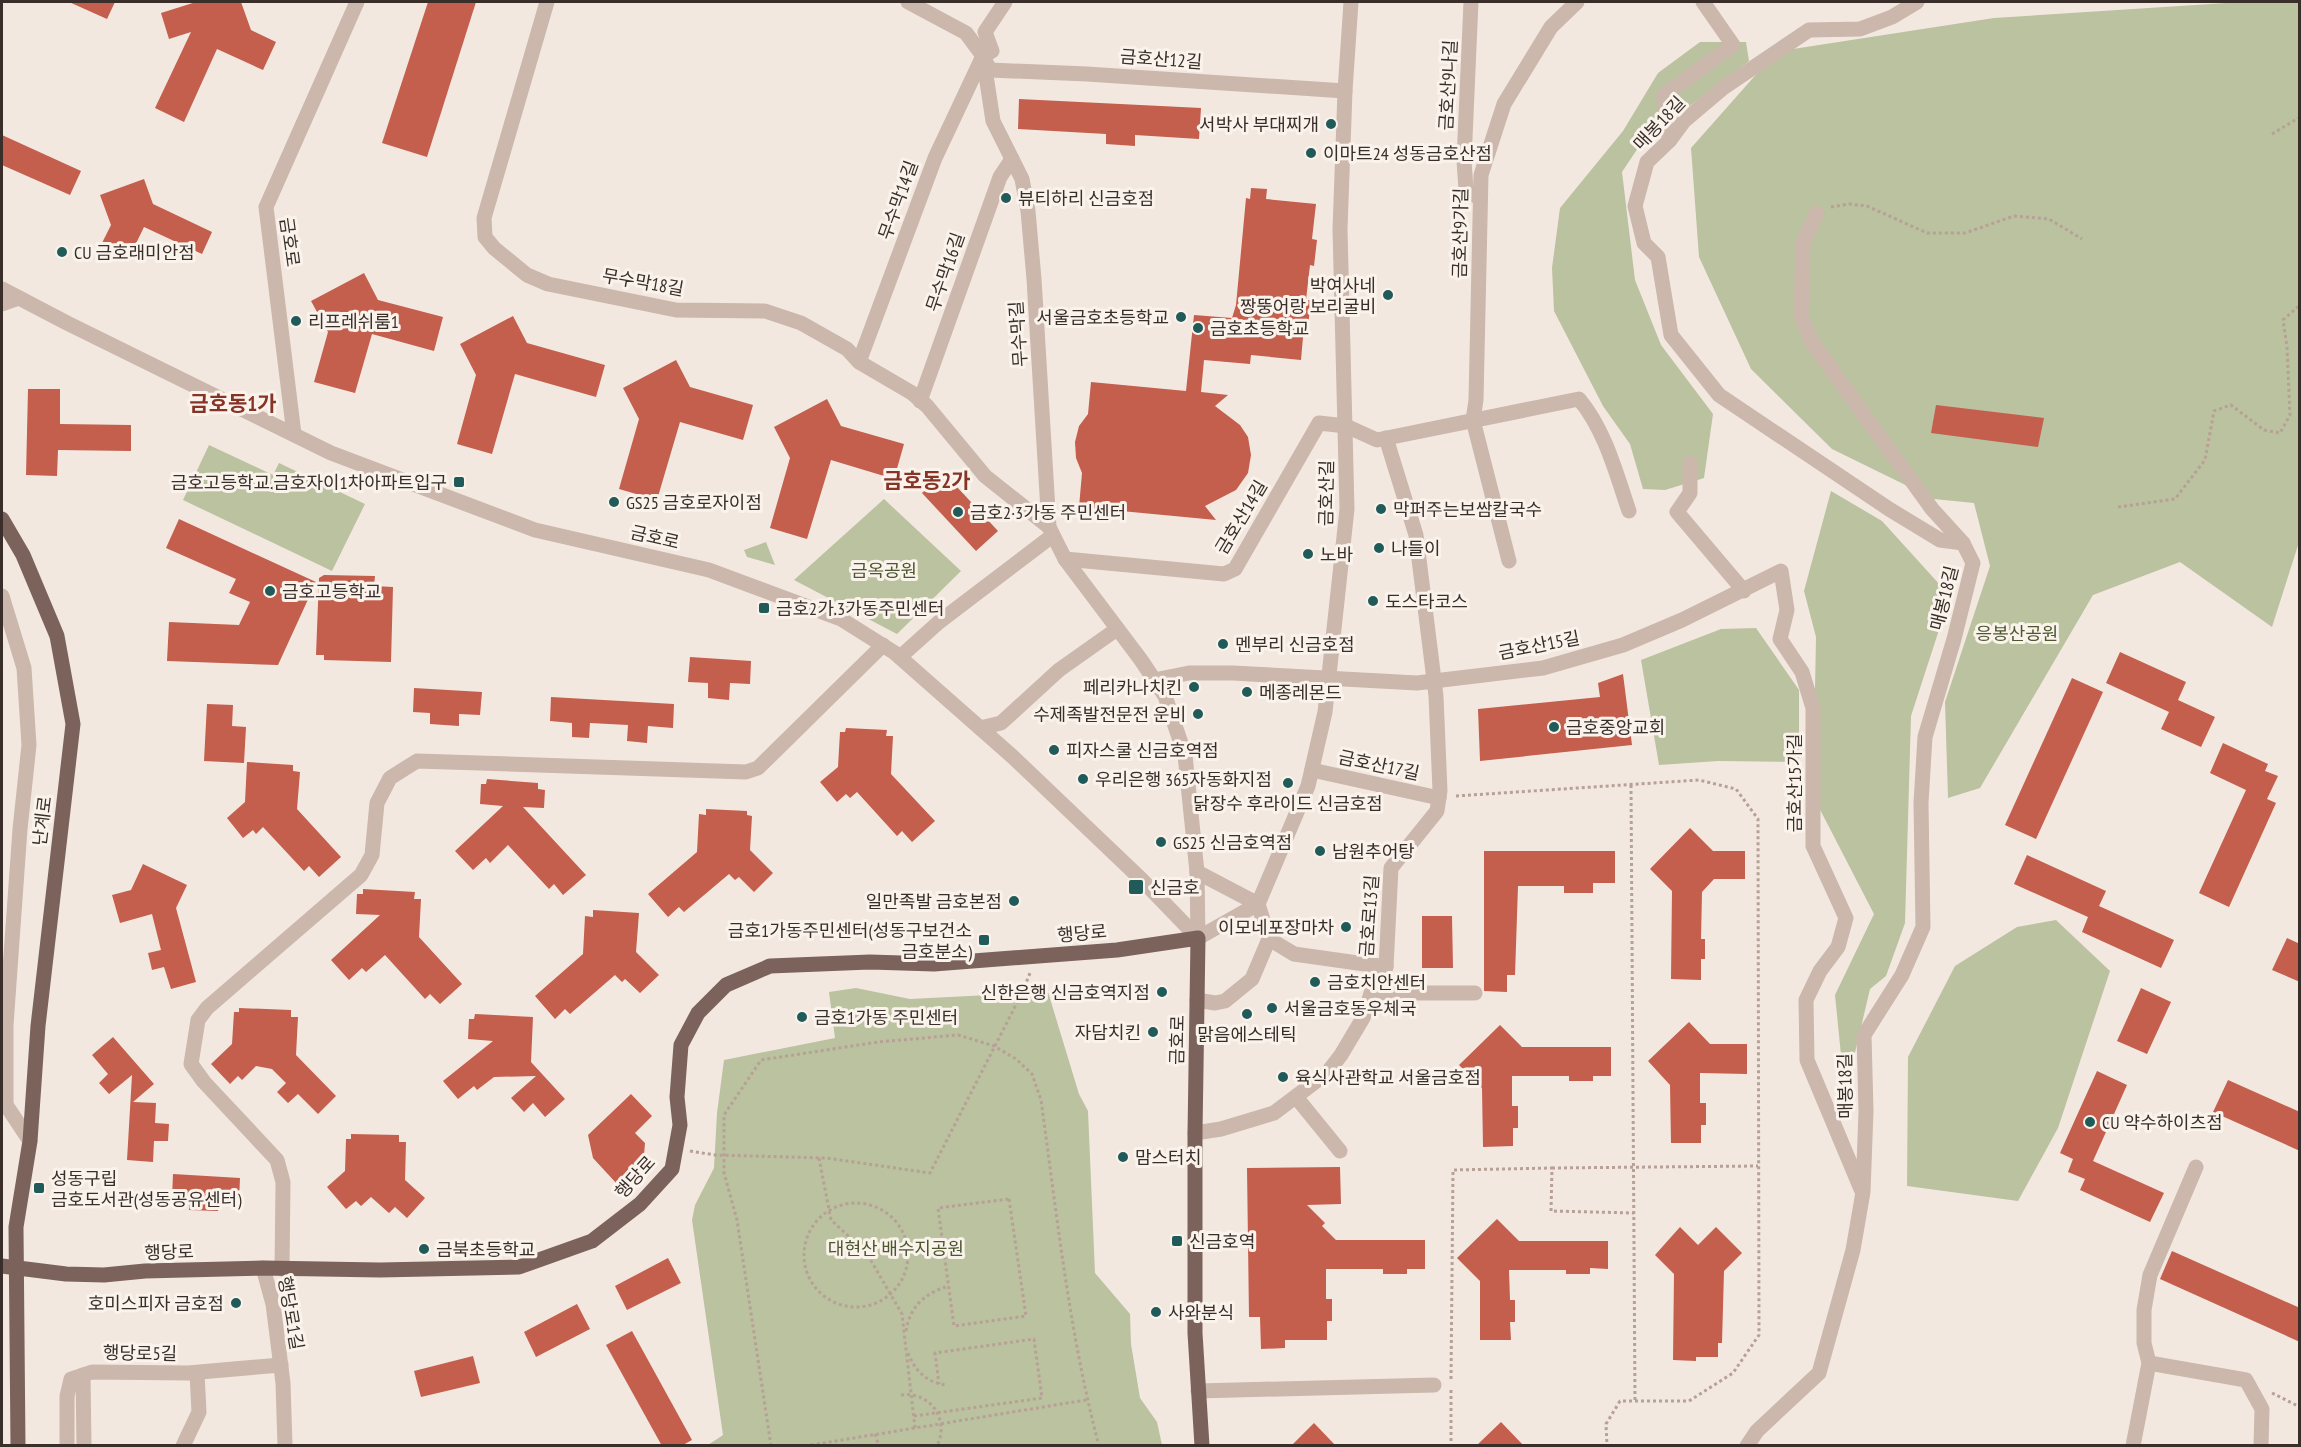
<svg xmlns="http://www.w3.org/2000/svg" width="2301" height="1447" font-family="'PT Sans Narrow','Noto Sans KR',sans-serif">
<rect width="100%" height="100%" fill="#f3e8e0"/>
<g fill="#bac2a0">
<path d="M2242,2h57l1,537 -28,88 -92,-65 -87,33 -113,193 -32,10 -3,-96 45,-136 -16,-63 -40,-4 -102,-50 -81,-80 -52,-112 -8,-109 69,-78 33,-21 201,-31z"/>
<path d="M1700,42h46l3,19 -107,81 -20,30 13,108 26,65 52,69 -9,64 -39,12 -22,-1 -13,-45 -27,-38 -49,-95 -2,-43 8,-60 63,-77 35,-58z"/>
<path d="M209,445l64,30 6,-12 86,41 -33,67 -149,-71z"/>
<path d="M1831,491l51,30 68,75 -39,120 -6,207 -19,53 -16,13 -21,89 -8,-23 -6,-60 39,-81 -61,-118 3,-159 -12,-46z"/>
<path d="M884,499l77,72 -64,63 -103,-54z"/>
<path d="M766,542l9,23 -28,-8 -3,-7z"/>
<path d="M1756,628l43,62v72l-81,-1 -59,4 -18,-105 80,-31z"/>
<path d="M2056,920l54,51 -52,157 -40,73 -111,-15 1,-129 47,-91 62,-39z"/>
<path d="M856,988l54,11 138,-7 31,102 9,17 7,162 35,41 1,30 9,54 17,24 5,23h-454l15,-10 -31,-215 3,-15 19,-37 3,-55 7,-53 111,-22 -6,-46z"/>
</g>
<g fill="#c45e4d">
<path d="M69,2h46l-8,17z"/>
<path d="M196,2h45l10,28 25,12 -13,28 -46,-21 -33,73 -29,-14 36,-76 -22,7 -8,-26z"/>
<path d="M428,2h48l-49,155 -45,-14z"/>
<path d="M1019,99l182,9 -2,31 -64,-4v11l-29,-2v-10l-88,-5z"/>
<path d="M2,135l79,36 -11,24 -68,-30z"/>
<path d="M144,179l9,25 59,28 -10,22 -58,-27 -16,33 -28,-13 11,-22 -11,-30z"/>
<path d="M1251,188l16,1 -1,10 50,5 -4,35 5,1 -3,26 -4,-1 -4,35h5l-3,26h-4l-3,34 -50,-5 -1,9 -46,-4 -3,32 27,3 -13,11 25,19 8,12 3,18 -3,18 -12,17 -31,16 11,14 -137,-13 3,-34 -6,-15 -1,-16 4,-16 9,-12 3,-32 95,9 8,-76 38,3 4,-13 10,-107 4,1z"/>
<path d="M364,273l14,27 65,17 -9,34 -62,-17 -17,59 -41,-11 14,-50 -17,-31z"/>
<path d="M513,316l14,27 78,22 -9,32 -81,-23 -23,80 -35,-10 19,-69 -16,-31z"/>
<path d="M676,360l14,27 63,18 -10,35 -63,-18 -23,78 -38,-11 20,-70 -16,-31z"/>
<path d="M28,389h32v35l71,1v26l-73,-1 -1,26 -31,-1z"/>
<path d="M827,399l14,27 63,18 -10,35 -63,-19 -24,79 -37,-11 20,-70 -16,-31z"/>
<path d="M1936,405l108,13 -6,29 -107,-14z"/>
<path d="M944,473l54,58 -22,20 -54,-58z"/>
<path d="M179,519l137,63 -38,83 -111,-4 2,-39 70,3 11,-23 -21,-9 7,-14 -70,-31z"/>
<path d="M324,575l51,1 -1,10 19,1 -2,75 -67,-2v-5h-8l3,-77z"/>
<path d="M2120,652l66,30 -8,18 37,17 -14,30 -40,-18 8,-17 -63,-29z"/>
<path d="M690,657l61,4 -1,23 -20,-1 -1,17 -21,-2v-15l-20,-1z"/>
<path d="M1623,674l9,71 -152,16 -2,-52 122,-12 -2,-14z"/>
<path d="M2072,678l31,14 -67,147 -31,-14z"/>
<path d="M414,688l68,4 -2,23 -21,-1v12l-29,-2v-11l-17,-1z"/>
<path d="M551,697l123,7 -1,24 -25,-2 -1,17 -20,-2 1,-16 -38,-2 -1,15 -17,-1v-14l-22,-2z"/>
<path d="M207,704l26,1 -1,21 14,1 -2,36 -40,-2z"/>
<path d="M846,728l41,2 -1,6h7l-2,38 44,47 -23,21 -10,-11 -5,5 -40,-44 -7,6 -4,-4 -9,8 -17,-20 18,-15 2,-35h5z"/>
<path d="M2223,743l45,21 -3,7 13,5 -11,23 9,4 -47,104 -30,-14 47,-103 -36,-17z"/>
<path d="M247,762l46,3v6l7,1 -3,37 44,48 -22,20 -10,-11 -5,5 -41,-44 -7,7 -3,-4 -10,8 -16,-20 18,-16z"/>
<path d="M487,779l51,4v6l7,1 -1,18 -21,-1 63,68 -23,20 -9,-11 -5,5 -41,-44 -18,18 -4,-5 -13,12 -18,-19 48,-45 -23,-2 1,-20h5z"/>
<path d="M706,809l41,2v4l5,1 -2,34 23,23 -19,19 -15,-15 -4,3 -6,-6 -45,38 -5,-5 -11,10 -20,-23 49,-42 2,-38 7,1z"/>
<path d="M1690,828l23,23h32v28h-31l-12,13 -1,47h4v20h-4v21l-30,-1 1,-88 -22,-22z"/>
<path d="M1484,851h131v32h-22v10h-29v-7h-46l-3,89h-8v17l-23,-1z"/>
<path d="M2027,855l79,36 -7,15 75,34 -13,28 -79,-36 6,-15 -74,-33z"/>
<path d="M143,864l44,21 -11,23 20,74 -25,7 -7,-22 -12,3 -4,-17 13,-3 -9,-36 -32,9 -8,-28 19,-5z"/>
<path d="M363,889l52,3 -1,7h7l-2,38 43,47 -22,20 -10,-10 -5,5 -40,-44 -19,17 -4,-4 -13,12 -18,-20 49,-45 -24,-1 1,-20h6z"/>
<path d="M593,910l46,3 -3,39 23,23 -19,18 -15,-14 -3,3 -7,-7 -45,39 -5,-5 -10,10 -20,-23 48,-42 2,-38 8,1z"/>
<path d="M1422,916h30l1,52h-31z"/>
<path d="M2287,938l13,6v38l-28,-12z"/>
<path d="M2141,988l30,14 -24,52 -30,-13z"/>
<path d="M239,1008l52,2v7h7l-2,38 40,41 -18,18 -20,-20 -10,9 -11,-11 9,-9 -14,-14 -16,-3 -14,14 -4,-4 -8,8 -19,-20 21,-20 2,-32h5z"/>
<path d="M475,1014l58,3 -2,45 34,37 -20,18 -12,-14 -9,9 -13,-14 25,-22 -42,1 -17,13 -3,-4 -16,13 -15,-18 50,-40 -25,-2 1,-20h5z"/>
<path d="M1689,1022l21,22h37v30l-47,-1v30h6v22h-5v18h-30l-1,-58 -22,-24z"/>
<path d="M1500,1025l22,22h89v29h-18v5h-24v-5h-57v30h6v22h-5v18l-30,1 -1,-59 -23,-23z"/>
<path d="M113,1037l41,47 -21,18 23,1 -1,20 14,1 -1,17h-14l-1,21 -26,-2 5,-85 -23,19 -10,-11 9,-9 -16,-19z"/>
<path d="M2097,1071l30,14 -34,76 71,32 -14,29 -70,-32 5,-11 -17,-7 5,-13 -13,-6z"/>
<path d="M2228,1080l72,32v39l-87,-39z"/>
<path d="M631,1094l21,22 -17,17 10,10 -1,12 -8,7 3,4 -22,18 -24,-26 -5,-23z"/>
<path d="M351,1134l48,1v7h7l-1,38 20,18 -18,20 -12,-11 -6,6 -18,-16 -10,9 -5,-5 -10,8 -19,-22 18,-16 1,-32h5z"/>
<path d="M1340,1167l1,37 -34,1 18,18 -3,3 14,14h89v29h-18v5h-24v-5h-57v30h6v22h-5v19h-42v8l-24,1 -1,-32h-11l-2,-149z"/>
<path d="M173,1174l67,4 -1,23 -20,-1 -1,11 -29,-1v-11l-17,-1z"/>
<path d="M1497,1219l22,22h89v28l-18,-1v6h-24v-4h-57l1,30h5v22h-5l1,18h-31v-59l-23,-23z"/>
<path d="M1680,1227l18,18 18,-18 26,26 -18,18 -2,72h-4v14h-22v4l-23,-1 1,-86 -19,-19z"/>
<path d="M2172,1251l128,57v34l-140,-63z"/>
<path d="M668,1258l13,25 -54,27 -12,-24z"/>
<path d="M577,1304l13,25 -54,28 -12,-25z"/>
<path d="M632,1331l60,109 -11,6h-19l-56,-101z"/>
<path d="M473,1356l7,27 -59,14 -7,-26z"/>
<path d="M1501,1422l23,24h-48z"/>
<path d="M1314,1423l22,23h-45z"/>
</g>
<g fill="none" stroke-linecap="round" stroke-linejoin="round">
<g stroke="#b7a196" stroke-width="3" stroke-dasharray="3 3" stroke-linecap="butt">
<path d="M2272,134l28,-17"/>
<path d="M1831,207l18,-3 18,2 60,27h38l49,-17 35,3 33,20"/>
<path d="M2118,507l57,-8 30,-39 9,-49 17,-6 33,25 16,3 10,-18 -3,-68 -4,-27 17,-15"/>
<path d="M1631,785l4,616"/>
<path d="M1456,796l243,-16 37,9 22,30 1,516 -26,38 -44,28h-69l-14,23 1,22"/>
<path d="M690,1151l25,4 111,3 104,15 92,-180 8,-20"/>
<path d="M819,1158l12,62 35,32 36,62 13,114"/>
<path d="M1552,1168l206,-2"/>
<path d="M1009,1199l17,117 -72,10 -16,-118z"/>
<circle cx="856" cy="1255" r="52"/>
<path d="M906,1331c4,-25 19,-38 43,-45"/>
<path d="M908,1353c7,18 19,30 39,32"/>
<path d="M1451,1379l2,-209 99,-2 -1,43 83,2"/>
<path d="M1451,1390v56"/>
<path d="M2272,1393l28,14"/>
<path d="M901,1395c29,-4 49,24 36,51"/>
<path d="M914,1416l128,-18 -8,-59 -99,14 4,31"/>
<path d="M875,1434l4,12"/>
<path d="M771,1446l-34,-226 -13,-47v-58l37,-55 117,-18 80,-7 36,11 22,13 16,15 9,26c16,115 28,233 58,346"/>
<path d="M805,1446l281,-46"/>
</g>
<g stroke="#cbb7ab" stroke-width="15">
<path d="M547,2l-63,216 1,19 9,11 33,27 21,9 128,26 89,1 36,12 46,26 12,13 53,31 15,13 58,70 64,51"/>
<path d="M908,2l58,31 17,23 10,65 29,58 6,32 6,68 15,248 16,32 76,101 24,36 20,59 12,117 1,66"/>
<path d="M1471,2l-7,159 2,28 14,10"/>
<path d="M1917,2l-25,15 -32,12 -51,1 -86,58 -39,33 -14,19 -23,22 -12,44 9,37 14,14 13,78 48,60 170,114 51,31 23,3"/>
<path d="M983,56l9,-5 -7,-19 20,-30"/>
<path d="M984,58l6,12 97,4 258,17"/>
<path d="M1670,140l-5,-17 -1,-28 69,-50 -30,-43"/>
<path d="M2,289l65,34 264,130 204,77 174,40 132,49 54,34 118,104 128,122 57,59"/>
<path d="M2,304l17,-6"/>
<path d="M859,362l76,-204 48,-102"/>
<path d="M920,401l80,-224 12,-18"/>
<path d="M294,434l-28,-227 91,-205"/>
<path d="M1690,463v30l-13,19 67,79"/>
<path d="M1065,559l159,15 11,-5 84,-146 27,3 31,14 202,-41c26,31 37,74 50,112"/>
<path d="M1509,561l-36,-141 3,-20 5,-225 23,-71 47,-77 26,-25"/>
<path d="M2,596l22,72 5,77 -9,84 -14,196v80"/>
<path d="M900,657l39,-35 113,-86"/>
<path d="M1154,680l35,-7h44l184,10 126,-15 80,-23 59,-25 99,-49 6,39 -7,29 22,33 11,36v138l33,72 -8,29 -18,24 -14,29 1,60 54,129"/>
<path d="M980,728l21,-5 58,-53 58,-41"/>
<path d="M1312,770l127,28"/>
<path d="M1197,872l61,32 11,35 -17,40 -27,22 -10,2 -18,-3"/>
<path d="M1198,938l60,-34 50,-118 17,-74 22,-203 -7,-280 5,-138 6,-89"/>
<path d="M1269,939l25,15 92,13"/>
<path d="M1371,993h104"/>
<path d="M4,1097l2,8 24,36"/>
<path d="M1296,1097l44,54"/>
<path d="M1195,1133l26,-4 53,-16 53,-40 14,-18 22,-37 15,-46 8,-5 5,-99 46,-57 3,-20 -4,-95 -20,-161 -30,-97"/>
<path d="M263,1268l10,36 10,79 2,63"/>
<path d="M282,1269l1,-87 -6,-22 -73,-78 -13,-18 7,-44 9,-12 154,-133 11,-20 5,-52 13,-25 27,-17 329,11 12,-4 125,-123"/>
<path d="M2149,1363l97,17 16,29 -1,37"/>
<path d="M83,1375l1,71"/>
<path d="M1198,1391l236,-6"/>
<path d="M67,1446v-50l4,-17 21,-7 96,1 93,-8"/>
<path d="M183,1446l16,-34 -2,-39"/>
<path d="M1747,1446l10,-15 62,-58 34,-123 10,-58 3,-81 -2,-76 38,-60 21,-48 -2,-124 4,-66 29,-98 19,-76 -10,-20 -31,-34 -121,-168 -10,-26 2,-72 14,-30"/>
<path d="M2133,1446l16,-83 -5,-20v-33l6,-35 46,-108"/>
</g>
<g stroke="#7b635c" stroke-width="15">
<path d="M2,519l21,36 34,81 16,88 -35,302 -8,115 -14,86 2,219"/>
<path d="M2,1266l64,8 38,1 41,-4 118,-3 117,2 139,-3 73,-26 48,-37 32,-35 8,-44 -3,-28 4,-52 17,-32 28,-28 44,-19 100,-4 64,2 183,-14 81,-12 -3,195v200l7,113"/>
</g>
</g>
<g fill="#205a59" stroke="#faf3ec" stroke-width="2">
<circle cx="1331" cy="124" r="6"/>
<circle cx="1311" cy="153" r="6"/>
<circle cx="1006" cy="198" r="6"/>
<circle cx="62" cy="252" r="6"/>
<circle cx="1388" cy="295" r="6"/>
<circle cx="1181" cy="317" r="6"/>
<circle cx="296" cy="321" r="6"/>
<circle cx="1198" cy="328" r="6"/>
<rect x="453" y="476" width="12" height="12" rx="3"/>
<circle cx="614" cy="502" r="6"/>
<circle cx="1381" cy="509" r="6"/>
<circle cx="958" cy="512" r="6"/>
<circle cx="1379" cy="548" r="6"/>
<circle cx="1308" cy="554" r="6"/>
<circle cx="270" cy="591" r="6"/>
<circle cx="1373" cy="601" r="6"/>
<rect x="758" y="602" width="12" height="12" rx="3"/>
<circle cx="1223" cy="644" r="6"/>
<circle cx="1194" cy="687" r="6"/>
<circle cx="1247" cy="692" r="6"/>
<circle cx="1198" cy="714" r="6"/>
<circle cx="1554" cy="727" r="6"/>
<circle cx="1054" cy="750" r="6"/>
<circle cx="1083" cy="779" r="6"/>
<circle cx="1288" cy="783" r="6"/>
<circle cx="1161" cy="842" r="6"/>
<circle cx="1320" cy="851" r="6"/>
<rect x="1128" y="879" width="16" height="16" rx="3"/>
<circle cx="1014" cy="901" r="6"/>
<circle cx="1346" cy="927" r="6"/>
<rect x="978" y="934" width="12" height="12" rx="3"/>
<circle cx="1315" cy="982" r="6"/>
<circle cx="1162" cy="992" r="6"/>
<circle cx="1272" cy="1008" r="6"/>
<circle cx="1247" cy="1014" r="6"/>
<circle cx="802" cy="1017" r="6"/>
<circle cx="1153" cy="1032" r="6"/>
<circle cx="1283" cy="1077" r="6"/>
<circle cx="2090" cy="1122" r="6"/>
<circle cx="1123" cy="1157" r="6"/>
<rect x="33" y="1182" width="12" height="12" rx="3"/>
<rect x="1171" y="1235" width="12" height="12" rx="3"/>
<circle cx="424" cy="1249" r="6"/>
<circle cx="236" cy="1303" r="6"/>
<circle cx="1156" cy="1312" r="6"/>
</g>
<g text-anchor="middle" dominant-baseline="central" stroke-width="6" stroke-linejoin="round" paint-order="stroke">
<g font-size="18" fill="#392e2a" stroke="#faf3ec">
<text transform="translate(1161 59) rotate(4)">금호산12길</text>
<text transform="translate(1448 85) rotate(-87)">금호산9나길</text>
<text transform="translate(1659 123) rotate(-47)">매봉18길</text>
<text transform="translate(898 200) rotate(-70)">무수막14길</text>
<text transform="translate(1460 233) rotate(-89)">금호산9가길</text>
<text transform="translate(290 242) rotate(82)">금호로</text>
<text transform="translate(945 272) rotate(-71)">무수막16길</text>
<text transform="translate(643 282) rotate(10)">무수막18길</text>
<text transform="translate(1018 334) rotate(-94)">무수막길</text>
<text transform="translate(1326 493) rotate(-89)">금호산길</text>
<text transform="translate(1241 517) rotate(-59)">금호산14길</text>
<text transform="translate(655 537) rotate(13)">금호로</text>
<text transform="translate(1944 598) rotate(-76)">매봉18길</text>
<text transform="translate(1539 645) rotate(-11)">금호산15길</text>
<text transform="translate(1379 765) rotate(12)">금호산17길</text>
<text transform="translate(1794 783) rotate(-90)">금호산15가길</text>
<text transform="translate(42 821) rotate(-83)">난계로</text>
<text transform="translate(1369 916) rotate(-86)">금호로13길</text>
<text transform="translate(1082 933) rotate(-5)">행당로</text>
<text transform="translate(1177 1040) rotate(-89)">금호로</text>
<text transform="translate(1845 1086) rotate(-91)">매봉18길</text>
<text transform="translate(635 1177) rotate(-48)">행당로</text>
<text transform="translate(169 1252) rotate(-2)">행당로</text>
<text transform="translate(291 1313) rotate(80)">행당로1길</text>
<text transform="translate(140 1353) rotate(1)">행당로5길</text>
</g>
<g font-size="18" fill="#392e2a" stroke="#faf3ec" text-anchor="start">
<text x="1319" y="124" text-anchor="end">서박사 부대찌개</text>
<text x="1323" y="153">이마트24 성동금호산점</text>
<text x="1018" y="198">뷰티하리 신금호점</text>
<text x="74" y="252">CU 금호래미안점</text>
<text x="1376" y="285" text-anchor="end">박여사네<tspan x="1376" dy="21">짱뚱어랑 보리굴비</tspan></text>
<text x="1169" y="317" text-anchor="end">서울금호초등학교</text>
<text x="308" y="321">리프레쉬룸1</text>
<text x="1210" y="328">금호초등학교</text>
<text x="447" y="482" text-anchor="end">금호고등학교.금호자이1차아파트입구</text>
<text x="626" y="502">GS25 금호로자이점</text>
<text x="1393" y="509">막퍼주는보쌈칼국수</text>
<text x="970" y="512">금호2·3가동 주민센터</text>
<text x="1391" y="548">나들이</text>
<text x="1320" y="554">노바</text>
<text x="282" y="591">금호고등학교</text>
<text x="1385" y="601">도스타코스</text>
<text x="776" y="608">금호2가.3가동주민센터</text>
<text x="1235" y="644">멘부리 신금호점</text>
<text x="1182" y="687" text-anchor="end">페리카나치킨</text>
<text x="1259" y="692">메종레몬드</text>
<text x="1186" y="714" text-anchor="end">수제족발전문전 운비</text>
<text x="1566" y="727">금호중앙교회</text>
<text x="1066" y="750">피자스쿨 신금호역점</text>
<text x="1095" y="779">우리은행 365자동화지점</text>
<text x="1288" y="803" text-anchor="middle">닭장수 후라이드 신금호점</text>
<text x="1173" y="842">GS25 신금호역점</text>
<text x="1332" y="851">남원추어탕</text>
<text x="1150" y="887">신금호</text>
<text x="1002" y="901" text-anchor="end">일만족발 금호본점</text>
<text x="1334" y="927" text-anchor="end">이모네포장마차</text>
<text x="972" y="930" text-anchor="end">금호1가동주민센터(성동구보건소<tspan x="972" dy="21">금호분소)</tspan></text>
<text x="1327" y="982">금호치안센터</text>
<text x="1150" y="992" text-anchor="end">신한은행 신금호역지점</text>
<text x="1284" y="1008">서울금호동우체국</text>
<text x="814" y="1017">금호1가동 주민센터</text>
<text x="1141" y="1032" text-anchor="end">자담치킨</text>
<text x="1247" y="1034" text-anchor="middle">맑음에스테틱</text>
<text x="1295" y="1077">육식사관학교 서울금호점</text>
<text x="2102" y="1122">CU 약수하이츠점</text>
<text x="1135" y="1157">맘스터치</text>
<text x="51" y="1178">성동구립<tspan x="51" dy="21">금호도서관(성동공유센터)</tspan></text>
<text x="1189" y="1241">신금호역</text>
<text x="436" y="1249">금북초등학교</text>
<text x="224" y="1303" text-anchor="end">호미스피자 금호점</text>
<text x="1168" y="1312">사와분식</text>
</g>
<g font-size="18" fill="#4c572e" stroke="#faf3ec">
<text x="884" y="570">금옥공원</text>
<text x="2017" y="633">응봉산공원</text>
<text x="896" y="1248">대현산 배수지공원</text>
</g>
<g font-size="21" font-weight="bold" fill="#873325" stroke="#faf3ec">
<text x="233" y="403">금호동1가</text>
<text x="927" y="480">금호동2가</text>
</g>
</g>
<rect width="2301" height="1447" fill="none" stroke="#392e2a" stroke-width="6"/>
</svg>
